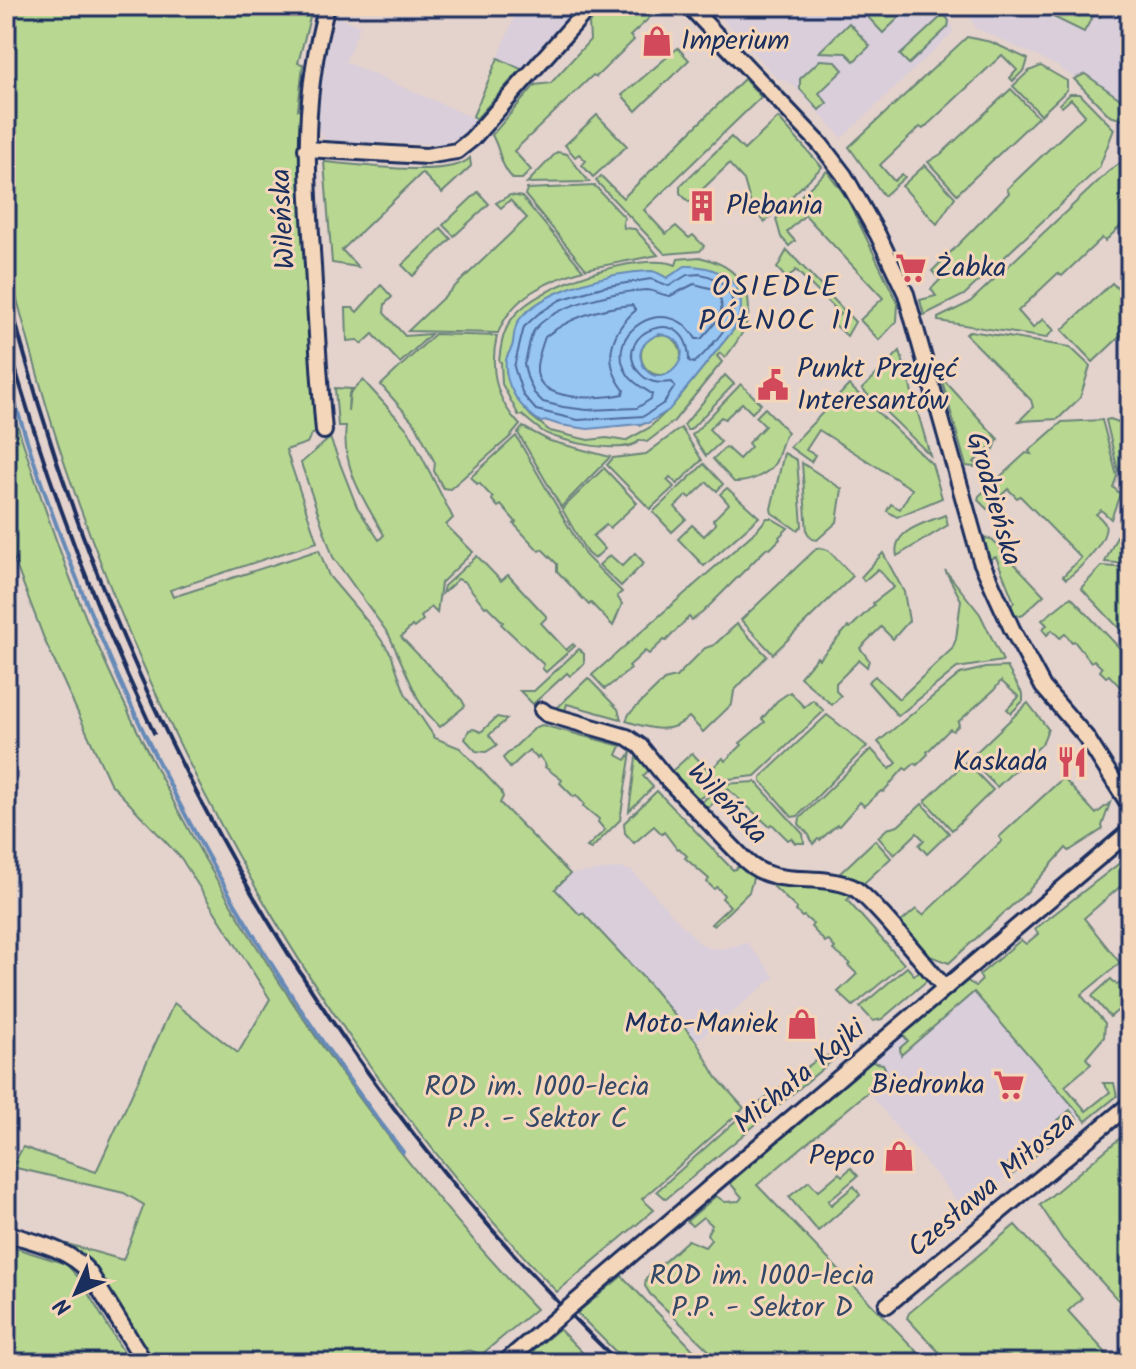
<svg xmlns="http://www.w3.org/2000/svg" width="1136" height="1369" font-family="Kalam,sans-serif">
<rect width="100%" height="100%" fill="#e4d2cd"/>
<filter id="ink" filterUnits="userSpaceOnUse"><feTurbulence type="fractalNoise" baseFrequency=".0125" numOctaves="2"/><feDisplacementMap in="SourceGraphic" scale="16" xChannelSelector="R" yChannelSelector="G"/><feConvolveMatrix kernelMatrix="1 2 1 2 8 2 1 2 1" color-interpolation-filters="sRGB"/></filter>
<g filter="url(#ink)">
<g fill="#d9ceda">
<path d="M519,6h58l-56,63 -23,-11z"/>
<path d="M711,6h240l-2,7 4,19 -111,106 -50,-54 -15,-6z"/>
<path d="M964,6h166v99l-45,-32 -11,5 -16,-12 -82,-38z"/>
<path d="M336,16l24,10 -15,36 131,57 -15,17 -19,8 -96,-2 -21,-3 -7,-10 2,-30 7,-49z"/>
<path d="M622,868l10,3 66,71 11,6 12,1 26,-6 28,34 -79,64 -141,-152 15,-15z"/>
<path d="M966,980l117,134 -117,97 -113,-137z"/>
</g>
<g fill="#b8d891" stroke="#6a8478" stroke-width="2" fill-rule="evenodd">
<path d="M6,6h307l-15,57 5,1 -5,46 3,1 -2,40 18,281 -6,3 -4,8 -21,7 31,92 -147,48 3,7 146,-47 10,26 44,52 18,26 14,39 30,45 25,10 41,43 2,6 -3,6 70,71 -15,15 25,26 3,-2 65,70 48,58 21,37 27,30 -102,91 12,11 -97,82c-220,-230 -380,-508 -485,-807 -25,-70 -43,-143 -63,-215l-3,-14z"/>
<path d="M605,6l56,1 -31,29 4,4 -38,37 -3,-2 -79,76 17,19 -9,9h-9c-15,-17 -11,-26 -21,-44l43,-50 16,-2 39,-43 -1,-17z"/>
<path d="M875,6h36l-28,27 -17,-18z"/>
<path d="M1031,6h75l-6,11 -6,-3 -10,18z"/>
<path d="M944,14l5,7 -1,6 -39,37 -9,-9z"/>
<path d="M849,23l21,23 -16,15 -8,-8 -27,-1z"/>
<path d="M967,37l24,5 37,17 -3,10 -12,12 -3,-3 7,-8 -15,-15 -79,74 -3,-2 -40,38 14,16 8,-7 3,3 -21,19 -35,-49z"/>
<path d="M678,48l11,12 -53,51 -14,-16z"/>
<path d="M498,58l23,11 -45,50 -3,-3z"/>
<path d="M820,60l15,1 8,9 -24,23 8,10 -8,7 -19,-21v-10z"/>
<path d="M1041,66l26,15v9l-26,25 -28,-29 16,-15z"/>
<path d="M1085,74l45,32v16l-20,-6 -36,-37z"/>
<path d="M744,79l17,18 -117,113 22,24 10,-8 13,12 4,-3 11,11 -4,5 -35,3 -69,-73 5,-5 22,22z"/>
<path d="M1011,89l27,28 -81,77 -29,-32 13,-8z"/>
<path d="M1070,94h10l34,35 -15,39 -135,127 -40,20 -4,-15 16,-4 -5,-7 9,-9 -8,-9 77,-78 -2,-4 78,-74 -14,-16 -9,8 -3,-3z"/>
<path d="M597,115l30,31 -34,31 -11,-12 4,-4 -7,-7 -4,3 -10,-12z"/>
<path d="M778,118l44,49 -57,55 -13,-14 -8,-28 -15,-16 -40,38 -9,-9v-7l51,-49 13,13z"/>
<path d="M557,152l10,2 22,28 -62,1z"/>
<path d="M1130,156v61l-25,24 -3,-3 -40,38 -4,-3 -40,38 15,17 10,-9 11,11 -8,8 -108,-17v-3l31,-15 139,-131z"/>
<path d="M470,158l1,8 -29,27 -20,-20 -80,77 16,17 -26,-4 -8,-101c32,2 125,17 146,-4z"/>
<path d="M925,165l30,32 -18,27 -35,-38z"/>
<path d="M827,171l20,27 51,106 -1,17 -18,19 -19,-20 23,-22 -78,-83 -18,17 8,9 -6,5 -8,-9 -5,-18z"/>
<path d="M595,186l30,32 -2,3 1,7 11,1 23,26 -72,14 -61,-74 2,-6z"/>
<path d="M478,192l11,12 -35,32 -11,-11z"/>
<path d="M510,195l12,2 61,73c-36,11 -71,26 -85,63l-90,-2 119,-113 -17,-18 -9,8 -5,-5z"/>
<path d="M441,228l10,11 -38,37 -11,-11z"/>
<path d="M787,250l68,72 -8,14 -15,-14 8,-8 -44,-44 -9,9 -10,-11z"/>
<path d="M699,257c20,5 34,11 45,29l-3,2 2,4 3,-2c9,28 -4,46 -21,68l-5,-5 -3,3 5,6 -48,59 -27,21 -7,-2c-13,16 -82,2 -98,-9 -6,-4 -14,-11 -20,-16l-3,1 -17,-32 -1,-22 -2,-1c2,-17 4,-32 16,-46 24,-30 125,-64 161,-50l2,-6zM685,267l40,8 9,10 4,8 -4,36 -61,76 -33,21 27,-15 -18,17 -24,13 -18,-3 -19,2 -38,-9 -19,-15 -14,-17 -8,-17 -2,-26 36,-55 14,-8 27,-10 68,-12 15,7z"/>
<path d="M1112,283l18,18v26l-37,35 -31,-32z"/>
<path d="M381,285l11,12 -7,7 -1,9 21,23 26,-2 -31,29 -27,-29 -11,10 -4,-4 -11,1 -1,-33h7l4,4z"/>
<path d="M970,331l100,16 20,19 -10,32 -22,21 -39,2 14,-14 -2,-7 -65,-66z"/>
<path d="M435,334l62,2c-8,33 -1,65 23,89l-10,12 -60,52 -7,-1 -9,-17 1,-8 -19,-38 -35,-40z"/>
<circle cx="661" cy="355" r="20"/>
<path d="M900,351l30,104 -68,-66z"/>
<path d="M725,375l9,9 -44,46h-3l-3,-5z"/>
<path d="M941,377l57,62 -4,10 -3,-3 -17,16 3,3 -3,2 -8,-1z"/>
<path d="M363,380l46,51 44,87 -7,7 27,27 -32,31 -4,30 -6,-6 -10,10 2,3 -9,8 -2,-2 -11,11 61,63 3,6 -25,21 -13,-14 -8,-12 -30,-66 -56,-78 -32,-94 29,-25 27,69 22,33 5,-5c-19,-33 -43,-68 -38,-109h-8l-3,-38 17,1 -3,4 -1,18 2,-18z"/>
<path d="M741,384l20,20 -9,9 -10,-10 -17,16 -4,-2 -12,12 12,13 -15,14 -14,-21z"/>
<path d="M849,385l83,79 10,34 -45,19 -10,-6 4,-7 9,5 12,-20 -93,-59 -13,20 9,5 -4,7 -21,-15z"/>
<path d="M6,390c26,81 52,162 85,240 109,251 257,480 445,679l-55,46c-10,-6 -18,-6 -27,1l5,7h-307l-64,-103 -21,-16 56,16 21,-55 -20,-12 -112,-26 11,-20 73,25 78,-169 64,50 32,-54 -89,-141 -71,-75 -65,-142 -39,-102z"/>
<path d="M765,408l23,24c-8,10 -7,20 -13,31 -7,12 -28,20 -41,19l-21,-23 13,-12 13,12 12,-12 -3,-4 17,-17 -9,-9z"/>
<path d="M1110,419l20,7v21l-12,24 -12,-51z"/>
<path d="M1102,420l15,56 -4,11 7,7 -9,25 -10,-9 -5,4c3,3 7,6 9,10 5,15 -27,47 -39,55l-3,-3 18,-18 -61,-62 -3,2 -9,-9 -21,20 -9,-9 1,-4 47,-43 5,1 -2,-3 33,-29z"/>
<path d="M523,427l27,14 60,16 -49,50 -43,-74z"/>
<path d="M681,428l21,32 -25,24 -7,-7 -3,3 7,7 -24,22 -43,-44 6,-7 33,-4z"/>
<path d="M516,436l69,119 37,37 -5,4 5,8 -9,22 -22,-23 -2,2 -32,-34v-7l-15,-15 -3,2 -25,-27 2,-2 -15,-17 -3,2 -6,-7 1,-2 -14,-15 -2,1 -6,-7z"/>
<path d="M784,453l13,7 5,66 -5,4 -25,-17 -1,-4z"/>
<path d="M802,463l40,26 -5,33 -20,18 -5,-1 -5,-7z"/>
<path d="M704,464l19,20 -6,7 -10,-9 -17,16 -3,-3 -12,12 11,12 -14,13 -19,-20z"/>
<path d="M604,468l33,35 -27,25 -4,-3 -13,11 12,13 -11,10 -7,-6 -25,-44z"/>
<path d="M727,488l32,29 -55,49 -26,-27 14,-14 12,11 12,-12 -3,-4 16,-16 -9,-10z"/>
<path d="M1130,512v52l-25,-2 22,-48z"/>
<path d="M945,515l3,10 -51,31c-6,-26 29,-33 48,-41z"/>
<path d="M767,518h4l17,10 -9,9 1,2 -10,10 -3,-1 -65,65 -10,7 -3,-3 -23,24 -2,-1 -15,14 -4,-3 -16,15 2,3 -26,20 -13,-14 165,-145z"/>
<path d="M986,538l6,2 52,55 -23,21 -9,-3 -2,-6 4,-5 -18,-45 -7,2 -6,-17z"/>
<path d="M817,548l11,2 25,26 -80,78 -32,-34z"/>
<path d="M635,553l9,10 -23,23 -22,-21 11,-10 12,11z"/>
<path d="M883,553l21,39 5,29 -16,18 -12,-12 -21,21 9,12 -2,7 -8,-7 -23,23v8l5,5 -9,9 -32,-28 17,-20 2,2 29,-32 2,1 24,-23 -1,-2 21,-16 -16,-18 -14,12 -3,-4z"/>
<path d="M477,556l24,25 7,-6 39,42 -6,6 25,27 7,-6 2,2 -29,26 -4,-4 2,-3 -43,-41 2,-2 -16,-16 -2,1 -20,-25 -7,-3 -16,15 2,-8z"/>
<path d="M1102,566l28,2v72l-49,-52z"/>
<path d="M945,570l35,44 23,47 -46,7 -59,48 -30,-34 7,-6 24,23 53,-50 4,-10 5,-39z"/>
<path d="M1071,597l59,62v43l-8,-8 2,-3 -15,-16 -3,2 -6,-6 2,-3 -8,-8 -3,2 -17,-21 -2,1 -7,-8 -5,4 -8,-8 -5,5 -5,-6 5,-4 -5,-5z"/>
<path d="M737,624l30,32 -33,35 -2,13 -29,28 -14,-15c-19,19 -41,11 -63,4l3,-7 35,-34 12,-3 29,-29 9,-3z"/>
<path d="M579,649l5,5v10l-14,12 -3,-3 -34,31 -13,-13h14z"/>
<path d="M1007,667l16,28v6l-12,12 -4,-4 12,-12 -18,-16 -7,9 -36,32 1,3 -6,6 -3,-2 -23,23 1,2 -11,11 -2,-2 -8,7 -3,-2 -21,24 -2,-1 -17,15 -4,-4 -21,24 -2,-1 -17,15 -2,-1 -5,5 -4,-9 -10,-11 1,-6 71,-69 19,20 7,-6 -19,-21 82,-68 25,-6z"/>
<path d="M588,678l30,31 3,10 -54,-15 -3,10 -9,-4z"/>
<path d="M790,692l14,15 9,-7 11,11 -69,65 -35,4 -18,17 -6,1 -24,-27 20,-18 17,18 14,-13 2,3 17,-16 -2,-2 25,-21 -3,-3 15,-18z"/>
<path d="M1028,703l20,26 -6,15 -45,43 -28,-28z"/>
<path d="M827,715l40,31 -69,70 -6,1 -31,-36v-4z"/>
<path d="M497,717l10,2 -18,16 8,10 -11,7 -10,-1 -11,-12 4,-9 5,-1 7,3z"/>
<path d="M542,725l79,21 -4,9 9,5 5,-8 -11,68 -29,29 -4,-2 18,-17 -7,-8 1,-3 -16,-13 1,-2 -8,-9 -2,2 -14,-14 2,-3 -17,-13 1,-2 -7,-9 -2,2 -8,-8 -19,18 -7,-10 33,-31z"/>
<path d="M637,750l14,18 -8,8 10,11 -24,24z"/>
<path d="M966,762l27,28 -41,40 -27,-29z"/>
<path d="M1063,778l33,36 14,-11 -8,23 1,3 -34,22 -3,-3 -38,43 -79,72 -19,-7 -30,-33 16,-14 7,6 79,-74 -3,-4z"/>
<path d="M756,782l47,52 1,9h-9l-4,-5 -3,2 -16,-16 -3,2 -41,-37 -22,21 -4,-5v-3l20,-18z"/>
<path d="M657,791l76,79 8,-4 13,9 -5,17 -35,34 -3,-2 19,-18 -8,-8 2,-3 -7,-8 -3,2 -7,-7 2,-3 -24,-21 2,-2 -8,-8 -2,1 -13,-17 -2,2 -8,-8 -20,17 -9,-10 -1,-10z"/>
<path d="M922,804l27,29 -22,21 -8,-9 5,-5 -7,-7 -23,22 -16,-18 9,-8 11,-3z"/>
<path d="M875,840l16,18 -28,26 -28,-6z"/>
<path d="M1130,860v18l-46,40 36,45 -39,32 24,28 -1,14 -18,21 5,6 -26,22 21,25 24,-19 -7,-9h11l3,13 -31,25 -112,-129 -73,63 -1,-7 8,-7 -5,-6 64,-54 9,5 6,-6 -3,-5 42,-35 5,4 12,-10 -3,-5 86,-67z"/>
<path d="M772,882l53,3 28,9 -6,6 57,64 -51,42 -15,-14 19,-18 -9,-9 2,-2 -17,-13 2,-2 -7,-8 -3,2 -14,-15 2,-3 -9,-8 -2,1 -6,-6 1,-2 -26,-25z"/>
<path d="M907,967l7,8 8,-5 8,8 -48,41 -9,2 -13,-14z"/>
<path d="M1111,979l6,6 3,-2 10,11v12l-4,3 -3,-3 -13,11 -18,-21z"/>
<path d="M845,1050l-179,149 -9,-8 76,-68 85,-64z"/>
<path d="M871,1062l12,2 5,11 -131,110 171,178h-206l-72,-69 -5,-8 1,-8 42,-38 17,7 6,-7 -4,-6 5,-9 -9,-8 -11,9 -5,-5 29,-25 9,6 14,-1 3,-4 -12,-14z"/>
<path d="M1070,1110l8,10 -65,54 -5,-9 1,-3z"/>
<path d="M1125,1134l5,3v176l-67,-73 -23,-35z"/>
<path d="M851,1168l7,8 -30,25 3,4 23,-19 6,9 -42,36 -29,-34 20,-16 9,10 21,-18 3,3z"/>
<path d="M1015,1225l67,73 -14,13 47,52h-166l-42,-45 2,-5z"/>
<path d="M6,1245l60,19 13,14 51,85h-124z"/>
<path d="M622,1276l84,87h-79l-50,-50z"/>
<path d="M559,1329l34,34h-75z"/>
</g>
<path fill="#98c6f3" stroke="#668ab7" stroke-width="2" fill-rule="evenodd" d="M685,266c38,-2 71,24 49,63l-65,81 -21,13 -60,6 -28,-4 -12,-4 -7,1c-20,-12 -38,-37 -35,-62 1,-6 6,-10 7,-17 1,-8 1,-16 6,-23 24,-31 94,-48 131,-49 7,0 11,4 17,7zM659,334c52,8 1,68 -17,29 -6,-14 5,-24 17,-29z"/>
<g fill="none" stroke-linecap="round" stroke-linejoin="round">
<g stroke="#4d6b9a" stroke-width="2">
<path d="M700,274c22,3 40,23 30,46 -4,10 -27,36 -36,43l-5,-2c0,-61 -79,-28 -51,10 9,12 20,13 34,11l3,4 -11,17 -20,13 -66,4 -42,-10 -13,-15 -9,-28 10,-40 14,-13 22,-14 42,-13 49,-8 18,7 18,-11z"/>
<path d="M694,284l20,5c17,20 2,34 -13,50h-5c-28,-49 -96,-6 -68,36 7,10 16,13 24,19l-1,5 -14,9 -50,2 -24,-3 -20,-5 -9,-9 -7,-16 -3,-13c5,-10 4,-26 11,-35 21,-25 79,-37 111,-39 8,0 15,5 24,6z"/>
<path d="M632,305l4,5c-26,22 -34,52 -12,80l-1,4c-21,5 -89,10 -86,-27 0,-7 6,-24 8,-30 25,-20 55,-29 87,-32z"/>
</g>
<path stroke="#668ab7" stroke-width="4" d="M6,373c84,283 216,546 397,779"/>
<defs>
<g id="minor">
<path d="M689,6l132,139 23,30 34,60 28,59 75,267 31,68 31,58 43,50 44,69"/>
<path d="M306,149l120,7 31,-5 15,-12 118,-133"/>
<path d="M324,431c-5,-55 -8,-110 -11,-165 -6,-95 -12,-166 14,-260"/>
<path d="M542,710l5,4 80,23 13,9 26,32 80,83c30,28 71,11 106,26 17,7 77,83 93,101"/>
<path d="M708,1189l422,-358"/>
<path d="M6,1233c30,10 62,15 83,39l56,91"/>
<path d="M887,1305l243,-201"/>
</g>
</defs>
<use href="#minor" stroke="#1b2f5e" stroke-width="20"/>
<use href="#minor" stroke="#f4d7bb" stroke-width="14"/>
<g stroke="#1b2f5e" stroke-width="4">
<path d="M6,285c100,406 311,787 613,1078"/>
<path d="M6,336c38,137 87,269 148,397"/>
</g>
<defs>
<path id="minor-bridge" d="M504,1363l204,-174"/>
</defs>
<use href="#minor-bridge" stroke="#1b2f5e" stroke-width="20" stroke-linecap="butt"/>
<use href="#minor-bridge" stroke="#f4d7bb" stroke-width="14"/>
</g>
</g>
<defs>
<symbol id="shop-bare" viewBox="-9 -9 18 18"><path d="M-5-2.5h2.3a2.7 3.5 0 0 1 5.4 0H5L5.5 6h-11ZM-1.5-2.5h3a1.5 2.3 0 0 0-3 0Z" fill="#d1495b" stroke="#f4d7bb" stroke-width="2.5" paint-order="stroke"/></symbol>
<symbol id="building-bare" viewBox="-9 -9 18 18"><path d="M-4-6H4V6H1V3H-1V6H-4ZM-2.5-4.3h1.7v1.8h-1.7ZM.8-4.3h1.7v1.8H.8ZM-2.5-1h1.7V.8h-1.7ZM.8-1h1.7V.8H.8Z" fill="#d1495b" stroke="#f4d7bb" stroke-width="2.5" paint-order="stroke"/></symbol>
<symbol id="supermarket-bare" viewBox="-9 -9 18 18"><path d="M-6-5.5h2.5l.6 2H6L4.5 2H-2.5L-4.4-4H-6ZM-1.5 3.2a1.3 1.3 0 1 0 .1 0ZM3 3.2a1.3 1.3 0 1 0 .1 0Z" fill="#d1495b" stroke="#f4d7bb" stroke-width="2.5" paint-order="stroke"/></symbol>
<symbol id="civic-bare" viewBox="-9 -9 18 18"><path d="M-.6-6.5H3V-4.5H.6V-3L4-1V1h2V6H-6V1h2V-1L-.6-3ZM-1.2 2.5V6h2.4V2.5Z" fill="#d1495b" stroke="#f4d7bb" stroke-width="2.5" paint-order="stroke"/></symbol>
<symbol id="restaurant-bare" viewBox="-9 -9 18 18"><path d="M-5-6h1v4h1v-4h1v4h1v-4h1v5L-1.5 .5V6h-2V.5L-5-1ZM5-6V6H3V1.5H1.5Q1.5-4 5-6Z" fill="#d1495b" stroke="#f4d7bb" stroke-width="2.5" paint-order="stroke"/></symbol>
</defs>
<g fill-rule="evenodd">
<use href="#shop-bare" x="635" y="19" width="44" height="44"/>
<use href="#building-bare" x="680" y="184" width="44" height="44"/>
<use href="#supermarket-bare" x="889" y="246" width="44" height="44"/>
<use href="#civic-bare" x="751" y="363" width="44" height="44"/>
<use href="#restaurant-bare" x="1050" y="740" width="44" height="44"/>
<use href="#shop-bare" x="780" y="1002" width="44" height="44"/>
<use href="#supermarket-bare" x="987" y="1063" width="44" height="44"/>
<use href="#shop-bare" x="877" y="1134" width="44" height="44"/>
</g>
<g text-anchor="middle" dominant-baseline="central" stroke-width="6" stroke-linejoin="round" paint-order="stroke">
<g font-size="28" fill="#1b2f5e" stroke="#f4d7bb" text-anchor="start">
<text x="681" y="41">Imperium</text>
<text x="726" y="206">Plebania</text>
<text x="935" y="268">Żabka</text>
<text x="797" y="369">Punkt Przyjęć<tspan x="797" dy="32">Interesantów</tspan></text>
<text x="1048" y="762" text-anchor="end">Kaskada</text>
<text x="778" y="1024" text-anchor="end">Moto-Maniek</text>
<text x="985" y="1085" text-anchor="end">Biedronka</text>
<text x="875" y="1156" text-anchor="end">Pepco</text>
</g>
<g font-size="28" fill="#1b2f5e" stroke="#f4d7bb">
<text transform="translate(284 219) rotate(-93)">Wileńska</text>
<text transform="translate(993 499) rotate(74)">Grodzieńska</text>
<text transform="translate(727 804) rotate(46)">Wileńska</text>
<text transform="translate(800 1077) rotate(-40)">Michała Kajki</text>
<text transform="translate(992 1185) rotate(-40)">Czesława Miłosza</text>
</g>
<g font-size="28" fill="#334866" stroke="#f4d7bb">
<text x="537" y="1087">ROD im. 1000-lecia<tspan x="537" dy="32">P.P. - Sektor C</tspan></text>
<text x="762" y="1276">ROD im. 1000-lecia<tspan x="762" dy="32">P.P. - Sektor D</tspan></text>
</g>
<g font-size="30" letter-spacing="2" fill="#1b2f5e" stroke="#f4d7bb">
<text x="776" y="288">OSIEDLE<tspan x="776" dy="34">PÓŁNOC II</tspan></text>
</g>
</g>
<rect width="1136" height="1369" fill="none" stroke="#f4d7bb" stroke-width="32"/>
<rect x="16" y="16" width="1104" height="1337" fill="none" stroke="#1b2f5e" stroke-width="3" filter="url(#ink)"/>
<g transform="translate(76 1293) rotate(225)" stroke="#f4d7bb" stroke-width="6" paint-order="stroke">
<path d="M0-6L14 30L0 20L-14 30Z" fill="#1b2f5e"/>
<text y="-12" font-size="22" font-weight="bold" text-anchor="middle" fill="#1b2f5e">N</text>
</g>
</svg>
